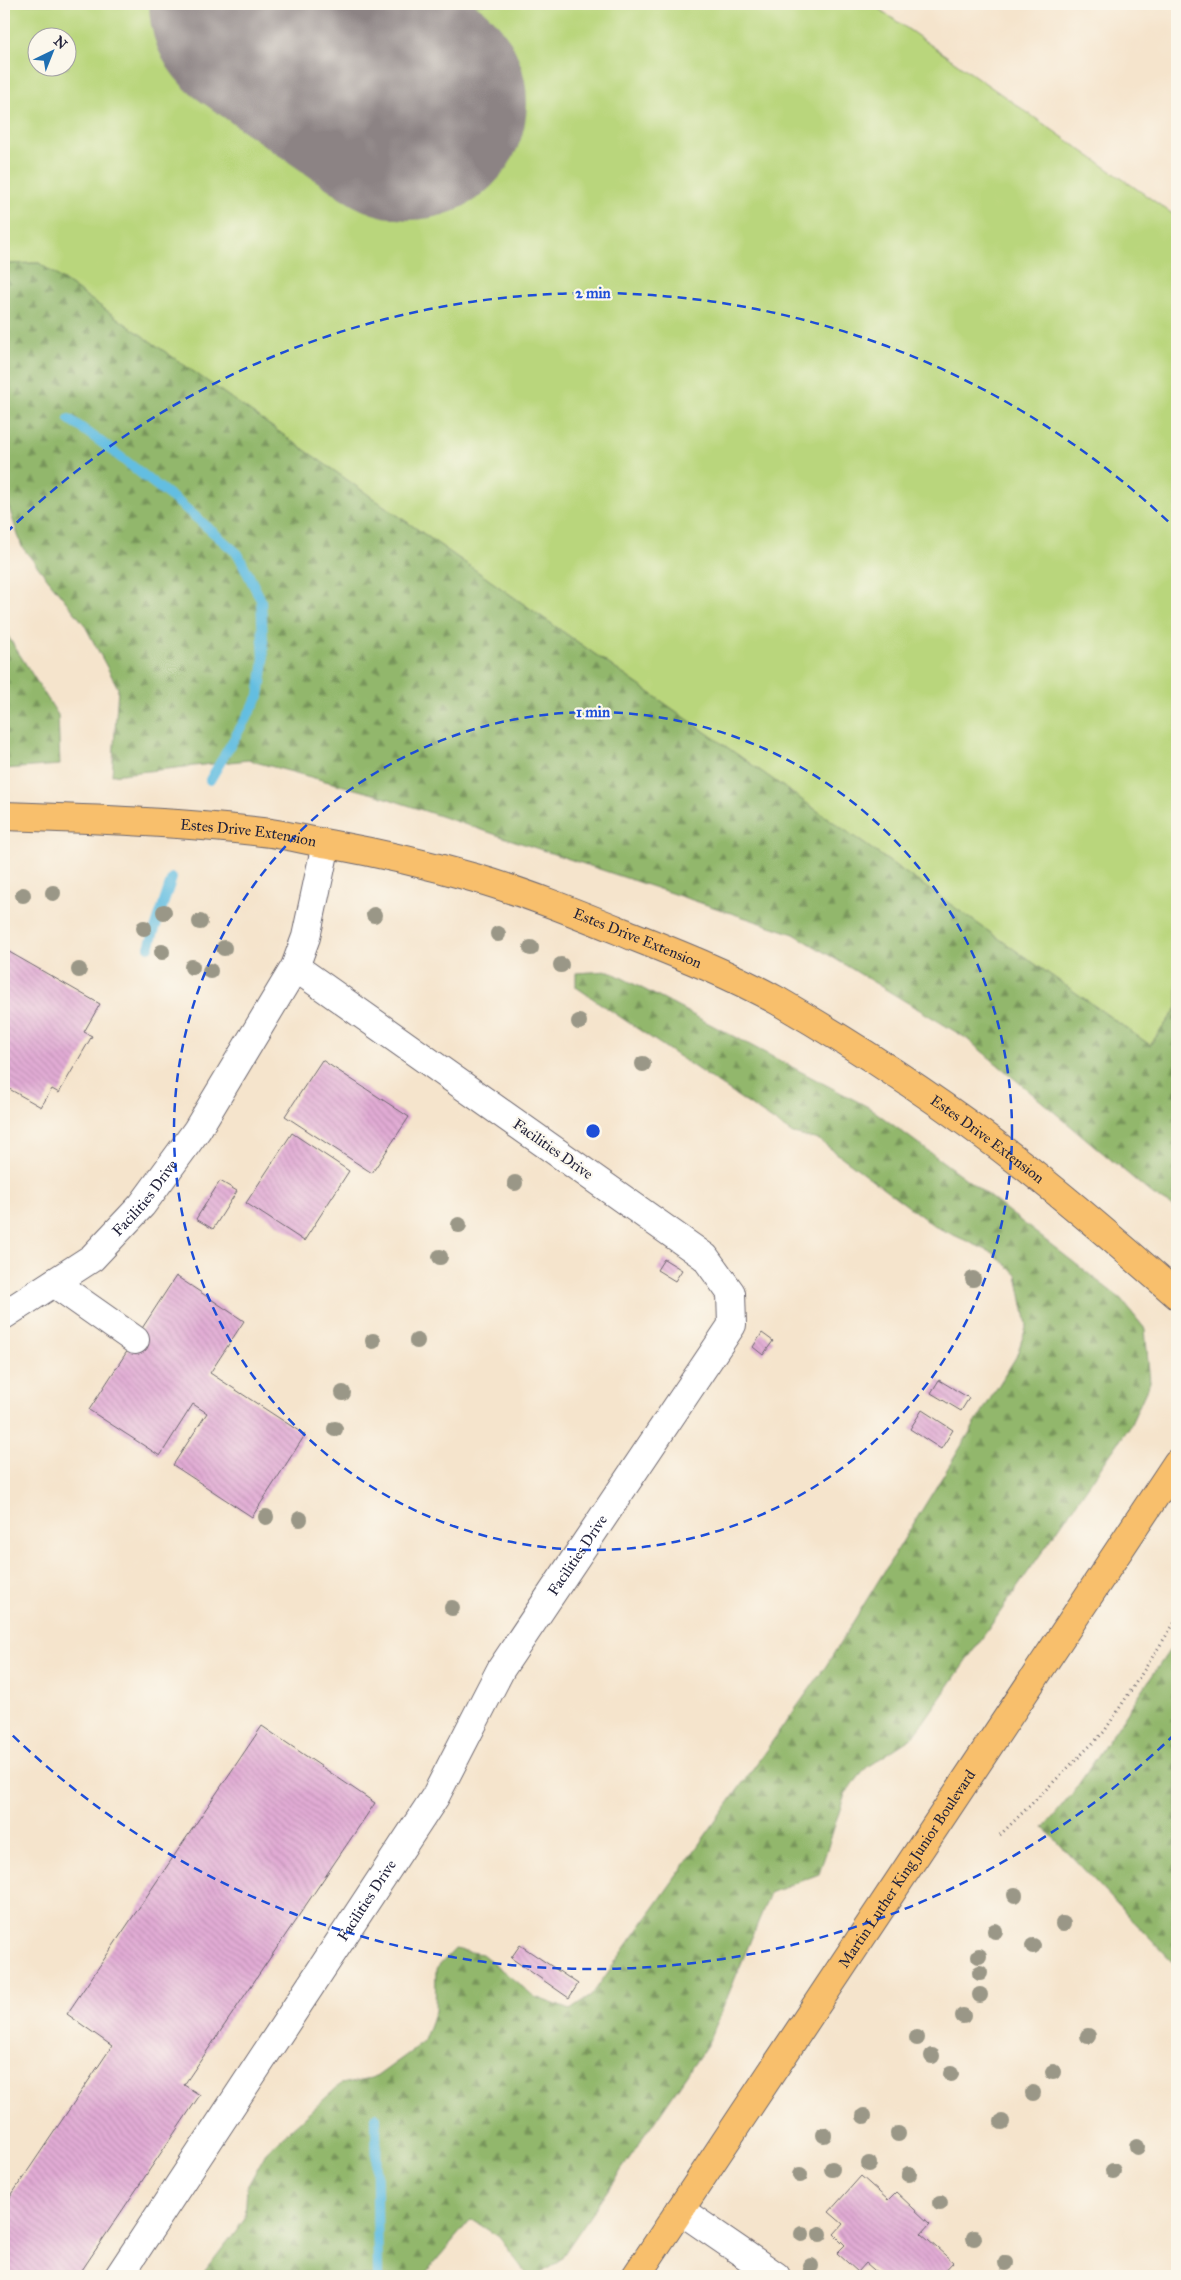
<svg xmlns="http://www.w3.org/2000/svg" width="1181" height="2280" font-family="'IM FELL Great Primer',serif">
<defs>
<pattern id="forest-firs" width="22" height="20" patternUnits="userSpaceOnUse" patternTransform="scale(1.25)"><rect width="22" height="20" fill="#92b76c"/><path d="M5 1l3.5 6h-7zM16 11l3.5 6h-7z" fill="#77945a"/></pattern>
<pattern id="building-back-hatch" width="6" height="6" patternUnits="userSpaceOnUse" patternTransform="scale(1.25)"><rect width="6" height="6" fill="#e1abd4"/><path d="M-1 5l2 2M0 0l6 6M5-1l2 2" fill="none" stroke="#c193b7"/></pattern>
</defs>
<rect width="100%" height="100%" fill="#fbf7ec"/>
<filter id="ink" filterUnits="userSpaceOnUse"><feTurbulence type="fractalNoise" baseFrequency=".02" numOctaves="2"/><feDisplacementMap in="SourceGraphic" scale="10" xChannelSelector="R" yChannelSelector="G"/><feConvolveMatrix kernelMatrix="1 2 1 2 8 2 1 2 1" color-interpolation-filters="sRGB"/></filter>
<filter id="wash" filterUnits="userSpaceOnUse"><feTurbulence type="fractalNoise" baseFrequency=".0096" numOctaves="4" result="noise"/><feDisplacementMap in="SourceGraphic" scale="20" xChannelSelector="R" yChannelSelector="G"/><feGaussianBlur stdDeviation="1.12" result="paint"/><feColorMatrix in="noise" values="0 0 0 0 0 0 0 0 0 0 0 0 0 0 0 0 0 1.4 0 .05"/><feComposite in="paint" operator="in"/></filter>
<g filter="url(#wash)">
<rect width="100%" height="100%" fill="#f5e4cc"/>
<path fill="#b9d67c" stroke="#6e7c5c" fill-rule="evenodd" d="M4,4h868l305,213v791l-27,37 -1111,-782 -35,1zM38,38h30v30h-30z"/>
<g fill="url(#forest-firs)" stroke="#5a6c54">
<path d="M39,263l1111,782 27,-37v201l-24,-14 -187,-157 -172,-104 -417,-139 -129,-35 -136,15 6,-87 -34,-64 -62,-77 -18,-54v-229z"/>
<path d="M4,630l54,85 2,50 -56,4z"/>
<path d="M609,971l261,137 103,76 148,115 24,30 5,53 -20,44 -217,311 -46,30 -22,27 -26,80 -49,19 -61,149 -150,219 -22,15h-9l-29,-39 -28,-18 -48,57h-222l44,-57 2,-32 20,-36 74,-67 35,-7 47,-34 12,-32 1,-42 19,-20 27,5 53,43 35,13 21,-14 235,-330 190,-309 11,-32 -10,-50 -24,-22 -57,-26 -117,-87 -26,-6 -217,-147v-14z"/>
<path d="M1177,1639v327l-133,-138 28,-34z"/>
</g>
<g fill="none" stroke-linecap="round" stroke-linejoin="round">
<g stroke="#63bee1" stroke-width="10">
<path d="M69,419l32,23 82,64 55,48 23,46 3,61 -5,35 -49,84"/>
<path d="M149,947l23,-69"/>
<path d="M376,2117l2,159"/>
</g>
<path stroke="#8c8384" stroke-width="236" d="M267,4l142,98"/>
</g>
<g id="blocks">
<g fill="url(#building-back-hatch)">
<path d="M4,949l96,55 -16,28 8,4 -33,57 -7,-4 -11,18 -37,-21z"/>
<path d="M322,1060l87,57 -37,56 -87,-57z"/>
<path d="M292,1133l57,38 -45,70 -58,-38z"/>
<path d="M220,1181l17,10 -24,38 -17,-10z"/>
<path d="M664,1259l18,11 -7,11 -18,-11z"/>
<path d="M176,1276l68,45 -34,52 95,62 -53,82 -79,-52 34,-52 -14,-9 -33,52 -71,-46z"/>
<path d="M762,1333l11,8 -10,14 -10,-8z"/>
<path d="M939,1380l30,18 -8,13 -30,-18z"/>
<path d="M922,1410l31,20 -12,19 -31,-20z"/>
<path d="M262,1726l113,77 -191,282 16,10 -122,181h-74v-70l108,-160 -45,-32z"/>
<path d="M520,1945l58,39 -9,14 -58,-40z"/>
<path d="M861,2176l27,24 8,-8 34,32 -9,10 32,28 -13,14h-59l-15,-13 -8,9 -21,-19 8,-8 -11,-11 9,-10 -14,-12z"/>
</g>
</g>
</g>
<g filter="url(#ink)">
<use href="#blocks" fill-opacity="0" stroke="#6c666e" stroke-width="1"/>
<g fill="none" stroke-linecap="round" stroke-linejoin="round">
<defs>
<g id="minor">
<path d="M54,1283l81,57"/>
<path id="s1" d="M4,1315l88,-57 50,-53 55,-75 98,-163 11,-30 20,-93"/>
<path d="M680,2210l96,66"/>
<path id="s2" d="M119,2276l316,-479 66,-128 231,-344 -1,-32 -26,-36 -410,-290"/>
</g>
<g id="major">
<path id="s3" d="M4,816c89,3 178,6 267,17 20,3 39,8 58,11 49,9 98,20 146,34 55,16 108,38 160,59 48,19 98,39 143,64 86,50 171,106 250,168 51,40 100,83 149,126"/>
<path id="s4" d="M636,2276l541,-813"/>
</g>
</defs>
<use href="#minor" stroke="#6c666e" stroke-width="30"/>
<use href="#major" stroke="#6c666e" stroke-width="30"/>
<path stroke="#6c666e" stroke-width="3" stroke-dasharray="1 4" stroke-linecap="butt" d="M1000,1835l104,-103 73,-113"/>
<use href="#minor" stroke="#fff" stroke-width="28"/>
<use href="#major" stroke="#f8bf6c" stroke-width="28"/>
</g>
<g fill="#9a9787">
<circle cx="53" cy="893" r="8"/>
<circle cx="23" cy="895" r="8"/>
<circle cx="164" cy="912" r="8"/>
<circle cx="374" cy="915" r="8"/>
<circle cx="200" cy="922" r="8"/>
<circle cx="144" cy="928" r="8"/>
<circle cx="498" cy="934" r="8"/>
<circle cx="224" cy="948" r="8"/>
<circle cx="531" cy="948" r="8"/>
<circle cx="162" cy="952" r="8"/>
<circle cx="561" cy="965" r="8"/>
<circle cx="192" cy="967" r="8"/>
<circle cx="79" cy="970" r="8"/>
<circle cx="210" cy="971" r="8"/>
<circle cx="579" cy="1022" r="8"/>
<circle cx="643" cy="1064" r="8"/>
<circle cx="515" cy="1183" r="8"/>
<circle cx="459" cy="1225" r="8"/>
<circle cx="440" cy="1257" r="8"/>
<circle cx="973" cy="1279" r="8"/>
<circle cx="373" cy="1341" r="8"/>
<circle cx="417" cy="1341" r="8"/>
<circle cx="343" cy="1393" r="8"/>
<circle cx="335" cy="1429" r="8"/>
<circle cx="266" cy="1517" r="8"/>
<circle cx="300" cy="1519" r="8"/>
<circle cx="452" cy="1608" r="8"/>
<circle cx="1015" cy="1895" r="8"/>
<circle cx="1063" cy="1924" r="8"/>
<circle cx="995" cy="1931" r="8"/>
<circle cx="1033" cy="1946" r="8"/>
<circle cx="979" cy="1956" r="8"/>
<circle cx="980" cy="1973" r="8"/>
<circle cx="980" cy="1995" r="8"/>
<circle cx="963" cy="2016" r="8"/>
<circle cx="1088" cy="2036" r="8"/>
<circle cx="917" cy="2038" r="8"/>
<circle cx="932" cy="2056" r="8"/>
<circle cx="1053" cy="2072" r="8"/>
<circle cx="951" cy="2074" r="8"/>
<circle cx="1033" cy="2093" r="8"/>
<circle cx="864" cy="2116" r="8"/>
<circle cx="1002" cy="2122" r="8"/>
<circle cx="898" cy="2134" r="8"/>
<circle cx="824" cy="2135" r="8"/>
<circle cx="1137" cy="2147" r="8"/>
<circle cx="869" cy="2164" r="8"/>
<circle cx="832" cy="2169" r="8"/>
<circle cx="1113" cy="2171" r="8"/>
<circle cx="909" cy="2174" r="8"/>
<circle cx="800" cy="2175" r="8"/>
<circle cx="940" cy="2203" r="8"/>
<circle cx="802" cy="2234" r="8"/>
<circle cx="820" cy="2234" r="8"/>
<circle cx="974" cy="2238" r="8"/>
<circle cx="1006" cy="2263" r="8"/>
<circle cx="811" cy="2266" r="8"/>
</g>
</g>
<g fill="none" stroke="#1d4ed8" stroke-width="2.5" stroke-dasharray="9 6">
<circle cx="593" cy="1131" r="419"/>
<path d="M1175 1734A838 838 0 0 1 6 1729M6 533A838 838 0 0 1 1175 528"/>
</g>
<g text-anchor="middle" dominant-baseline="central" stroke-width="4.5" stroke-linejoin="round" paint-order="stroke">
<g font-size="15" fill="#22223b" stroke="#fbf7ec">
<text stroke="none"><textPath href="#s3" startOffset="245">Estes Drive Extension</textPath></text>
<text stroke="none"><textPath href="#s3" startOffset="650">Estes Drive Extension</textPath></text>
<text stroke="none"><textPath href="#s3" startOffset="1055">Estes Drive Extension</textPath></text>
<text transform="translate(553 1149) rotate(35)">Facilities Drive</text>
<text stroke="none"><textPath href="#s1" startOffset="185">Facilities Drive</textPath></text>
<text stroke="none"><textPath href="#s2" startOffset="855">Facilities Drive</textPath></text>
<text stroke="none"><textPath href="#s4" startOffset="489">Martin Luther King Junior Boulevard</textPath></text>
<text stroke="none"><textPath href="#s2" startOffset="450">Facilities Drive</textPath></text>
</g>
</g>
<circle cx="593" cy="1131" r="8" fill="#1d4ed8" stroke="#fbf7ec" stroke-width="2.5"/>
<g font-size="15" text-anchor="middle" font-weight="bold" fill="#1d4ed8" stroke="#fbf7ec" stroke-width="4.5" stroke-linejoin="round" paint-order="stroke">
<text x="593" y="298">2 min</text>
<text x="593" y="717">1 min</text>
</g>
<rect width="1181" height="2280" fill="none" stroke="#fbf7ec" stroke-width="20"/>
<g transform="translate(52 52) rotate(43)"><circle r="24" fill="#fbf7ec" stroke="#a4a2a5"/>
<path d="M0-4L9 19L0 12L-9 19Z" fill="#1f6fb2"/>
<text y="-8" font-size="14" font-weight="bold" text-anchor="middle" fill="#22223b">N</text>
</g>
</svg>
